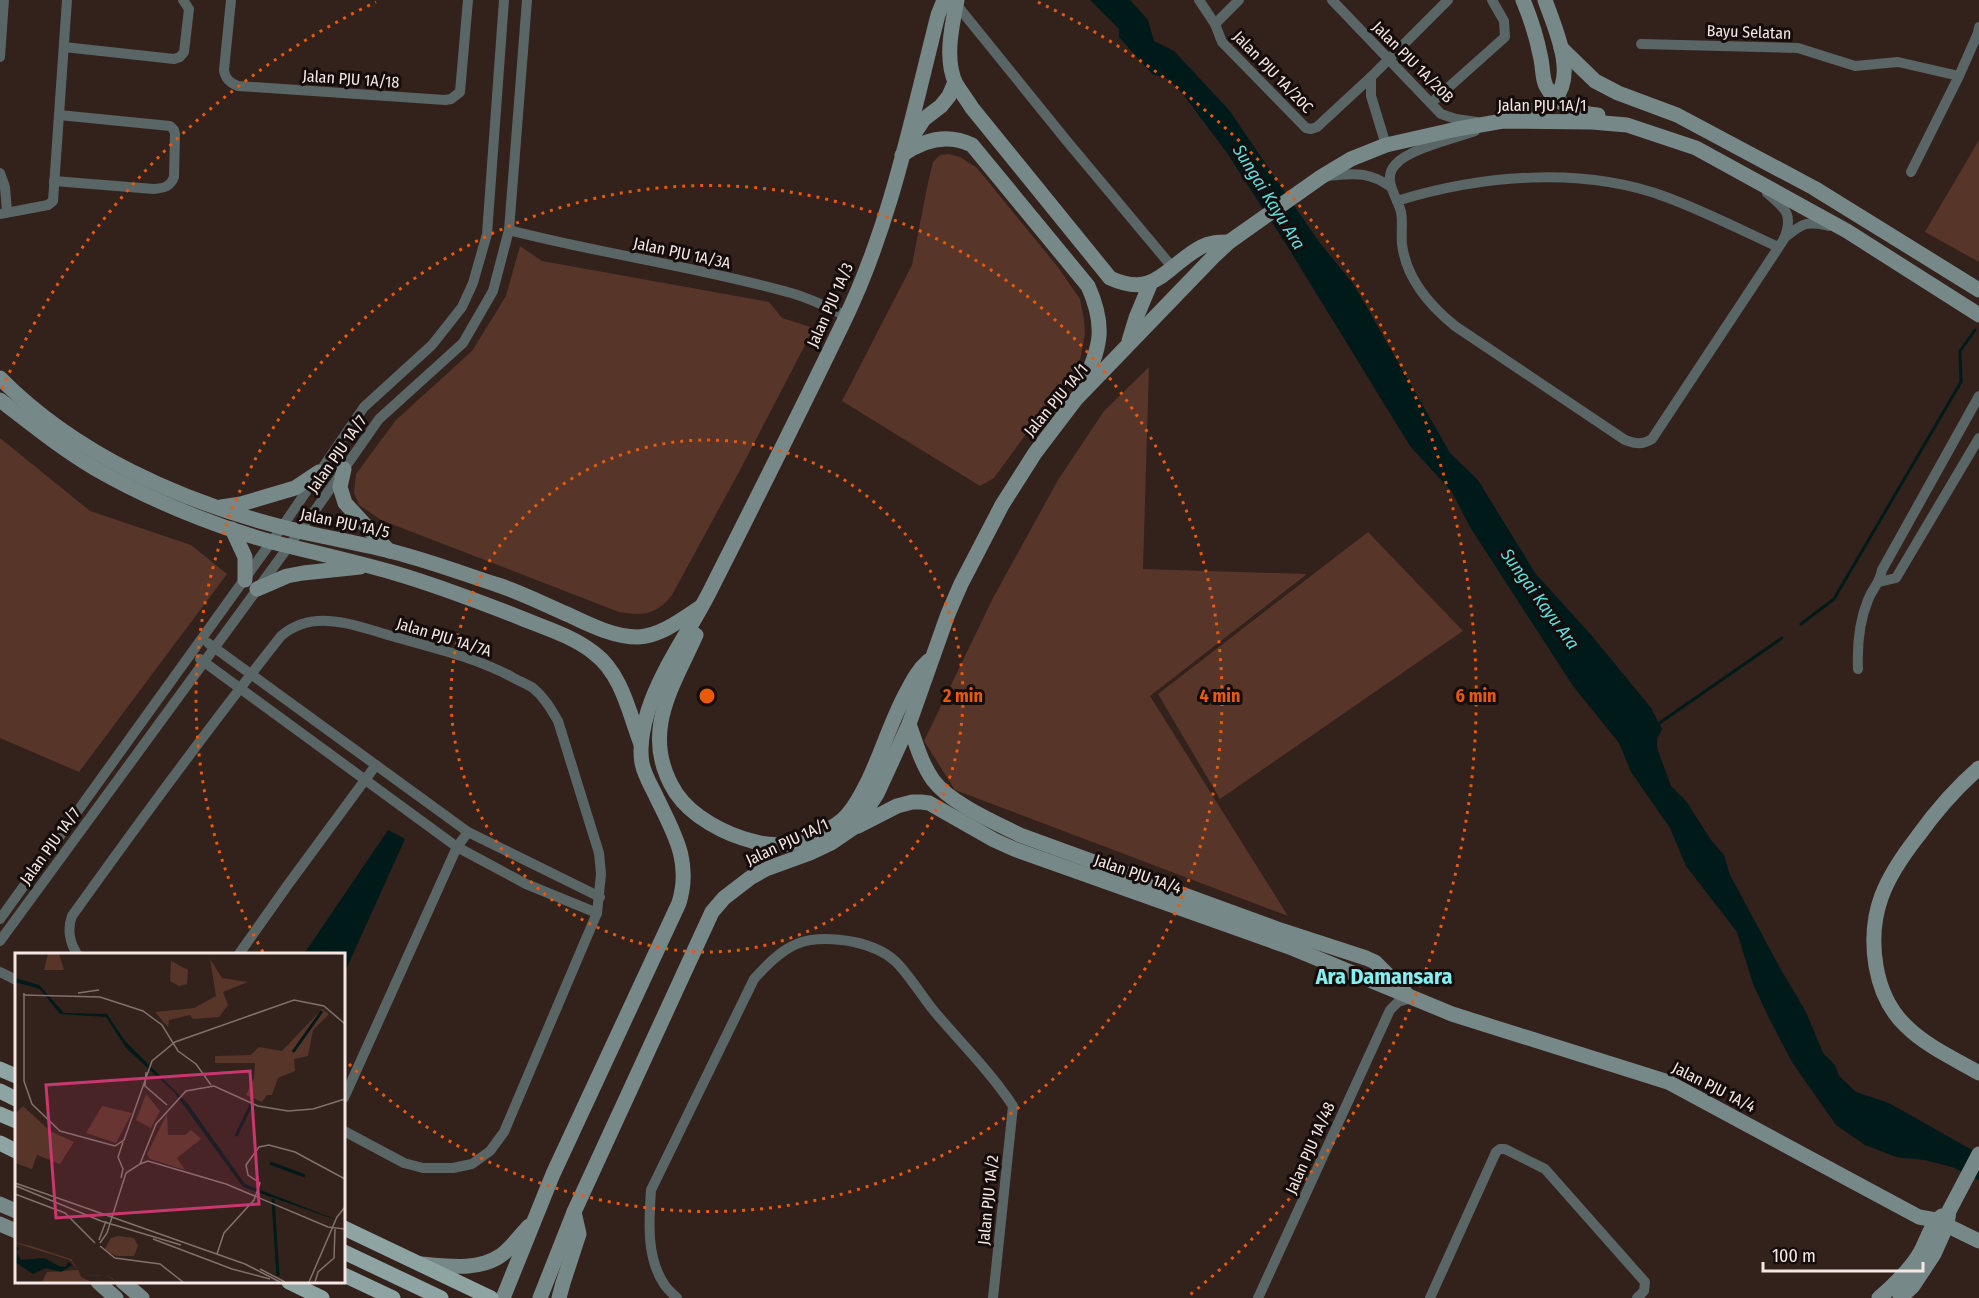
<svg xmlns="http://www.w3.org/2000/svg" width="1979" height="1298" font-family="'Fira Sans Condensed',sans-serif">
<rect width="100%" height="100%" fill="#33211b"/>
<g fill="#583529">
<path d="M1979,140v122l-54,-30z"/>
<path d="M949,154l11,3 17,11 80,98 23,33 4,21 1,14 -5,26 -86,118 -14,8 -138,-85 70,-136 15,-78 6,-25 7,-7z"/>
<path d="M520,246l22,15 227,41 13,16 32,10 -74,142 -68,125c-16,20 -29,21 -53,17l-238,-92 -22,-15 -5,-12 2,-19 40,-54 76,-69 34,-55z"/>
<path d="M1149,367l-6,202 164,5 -157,122 138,220 -333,-126 -31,-49 69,-143 65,-118 46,-69z"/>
<path d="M0,438l90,73 101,34 36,29 -148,198 -79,-34z"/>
<path d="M1368,532l95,99 -243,168 -62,-105z"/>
</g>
<g fill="#001a1a">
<path d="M1090,0h40l18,20 6,21 20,10 55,59 90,132 35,43 96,168 28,27 57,93 57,63 59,72 11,21 -5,10v9l14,38 15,15 25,39 13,15 6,20 50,93 26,44 17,41 12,12 4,11 17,16 33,11 90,51v26l-27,-13 -28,-7 -28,-3 -31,-12 -29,-20 -44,-63 -23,-44 -16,-34 -16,-52 -51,-66 -16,-38 -39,-56 -12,-29 -46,-57 -103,-159 -18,-35 -42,-46 -121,-197 -62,-96 -45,-60 -14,-14 -16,-5 -33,-37v-8z"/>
<path d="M388,830l17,9 -61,135v-20h-40z"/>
</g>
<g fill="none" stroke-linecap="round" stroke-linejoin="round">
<g stroke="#001a1a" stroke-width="3">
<path d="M1801,624l33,-25 127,-217 -1,-31 15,-21"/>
<path d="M1658,724l124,-86"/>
</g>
<g stroke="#5a6565" stroke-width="10">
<path d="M231,0l-7,70c1,9 6,13 14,16l207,14 6,-1 9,-7 8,-92"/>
<path d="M1199,0l16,24 7,18 84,86 5,1 6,-2 54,-50 77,-77"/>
<path d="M1332,0l109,114 15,5 21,3"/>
<path d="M956,4l110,136 107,128"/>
<path d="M1215,24l24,-24"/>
<path d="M1641,44l157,4 57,18 43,-4 61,14"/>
<path d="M64,47l110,12 6,-2 4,-5 5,-43 -6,-9"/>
<path d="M0,57l4,-57"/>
<path d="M1371,77v19l15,49"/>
<path d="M1431,103l74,-66 -1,-16 -12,-21"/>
<path d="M1475,131c-20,7 -67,18 -80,34 -13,15 2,31 6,47 2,10 0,21 1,32 4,34 27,61 53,82l170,114c11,4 17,5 27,-1l132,-200c10,-25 1,-31 -17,-46"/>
<path d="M1911,172l48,-96 19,-43 1,-6"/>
<path d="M0,173l5,14 2,25"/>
<path d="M1325,176c28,-2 42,-6 66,11"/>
<path d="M54,181l100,8c10,-1 16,-2 20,-12l1,-43 -1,-4 -4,-4 -111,-11"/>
<path d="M1397,201c84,-26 185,-35 269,-4 38,14 75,33 112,50"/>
<path d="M0,214l48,-9 5,-4 14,-201"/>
<path d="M509,230c93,24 190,37 282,63 19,5 38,15 55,23"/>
<path d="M1784,238c18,-14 22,-18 45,-12"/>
<path d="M1879,582l17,-4 83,-140"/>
<path d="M208,643l260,189 132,65"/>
<path d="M200,659l257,188 69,37 71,29"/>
<path d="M1858,669c-1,-24 1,-47 10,-69 5,-13 11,-15 14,-30l97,-174"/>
<path d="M0,919l282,-392 82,-120 68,-62 30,-38 11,-24 14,-49 17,-234"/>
<path d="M0,941l316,-432 63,-90 84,-76 30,-52 16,-61 18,-230"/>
<path d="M77,954c-7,-11 -10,-25 -5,-38 68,-95 137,-189 209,-280 13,-11 30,-16 47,-15 23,1 45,10 67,16 40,11 81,21 117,40 7,4 15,7 21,11 11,9 18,21 25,33l41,132 2,21 -4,39 -93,219 -14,19 -18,13 -19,4h-30l-19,-5 -60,-32"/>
<path d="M239,954l48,-68 89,-121"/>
<path d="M0,972l16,8"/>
<path d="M344,1098l113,-251 11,-15"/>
<path d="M677,1298c-4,-4 -10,-9 -13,-14 -18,-27 -15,-64 -13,-94l103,-211c32,-36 51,-46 100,-37 14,3 29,8 41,19 15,14 30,41 45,57 25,29 52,56 73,88l-20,192"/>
<path d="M1258,1298l132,-288 8,-8 13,-4"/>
<path d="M1430,1298l66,-146 4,-3h5l40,20 100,113 -1,9 -7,7"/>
</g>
<g stroke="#788" stroke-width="15">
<path d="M957,0c-5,25 -13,60 -1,84 5,8 11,16 16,24l138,170c46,21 56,-12 91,-31 9,-5 18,-5 28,-5"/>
<path d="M1523,0c8,19 14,38 18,59 2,9 1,19 5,27 9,18 33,28 52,29"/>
<path d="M1561,48l34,33 23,12 59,22 137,73 165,102"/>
<path d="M1509,119c13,-5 38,-11 46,-21 22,-24 -1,-72 -10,-98"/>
<path d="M909,142l15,-23 17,-13 8,-10 6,-14"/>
<path d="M902,155c21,-15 45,-22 70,-10l116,141c19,42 12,63 -7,103"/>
<path d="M1129,341l7,-23 15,-36"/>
<path d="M0,378c75,76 180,123 282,149 39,10 78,16 116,26 34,9 66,21 100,32 24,8 48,20 71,30 21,10 45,22 69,22 22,-1 43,-17 61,-29"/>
<path d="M0,400c31,24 62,49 96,69 52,30 118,57 176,73 40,10 80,19 119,30 42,12 84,28 125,44 26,11 55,19 78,37 28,21 35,60 47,91"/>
<path d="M344,469l-4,18 5,16 44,48"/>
<path d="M221,507l20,-3 54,-16 24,-16"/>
<path d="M232,529l13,28v23"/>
<path d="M257,589l30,-13 16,-3 57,-6"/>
<path d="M696,635c-24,53 -57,100 -20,158 16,24 49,41 76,48 22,7 46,4 66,-6 10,-5 23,-12 30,-21 9,-10 15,-23 21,-35 13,-28 22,-57 36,-84 7,-13 12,-24 23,-34"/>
<path d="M909,724c7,19 12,39 24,56 17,23 61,42 87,55l260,95 86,28 9,4 30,30"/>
<path d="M1979,768c-23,20 -43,43 -61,68 -32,41 -51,76 -42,130 4,23 13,44 30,60 20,20 49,33 73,47"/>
<path d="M858,826l39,-20 15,-4h9l8,1 65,37 20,9 278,99 160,66 216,68 251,135 17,3 43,21"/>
<path d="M0,1204l16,7"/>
<path d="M0,1224l16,7"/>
<path d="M421,1264c25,2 57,7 79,-8 11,-7 20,-21 29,-30"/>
<path d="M98,1282l18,16"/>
<path d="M123,1282l19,16"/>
<path d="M503,1298l50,-124 126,-271c13,-43 -6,-71 -24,-109 -5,-10 -11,-20 -13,-31 -3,-17 1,-36 6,-52 14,-44 44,-83 64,-124 45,-89 90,-179 133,-268 46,-96 67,-202 93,-304l6,-15"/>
<path d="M540,1298l34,-86 138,-300 12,-14 26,-20 16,-9 44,-16 21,-10 25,-17 21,-32 32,-70 39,-110 13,-30 41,-79 33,-52 41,-54 137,-142 16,-15 92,-65 30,-18 35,-14 71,-16 46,-8 89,1 35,3 69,23 151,83 132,84"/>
<path d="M559,1298l4,-15 16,-49 -5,-22"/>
<path d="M1879,1298c15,-13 28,-25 39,-42 9,-13 11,-31 24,-40"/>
<path d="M1900,1298l13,-12 21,-32 13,-29 2,-14 30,-57"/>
</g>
<g stroke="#8da4a3" stroke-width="15">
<path d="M0,1069l16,7"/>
<path d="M0,1091l16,8"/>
<path d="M0,1114l16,7"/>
<path d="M0,1143l16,8"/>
<path d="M344,1228l147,70"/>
<path d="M344,1252l97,46"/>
<path d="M344,1275l49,23"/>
<path d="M289,1282l33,16"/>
</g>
</g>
<g fill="none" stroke="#e8590c" stroke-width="3" stroke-dasharray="3 6">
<circle cx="707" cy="696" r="256"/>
<path d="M263 952A513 513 0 1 1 344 1059"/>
<path d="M2 389A769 769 0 0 1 376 2M1038 2A769 769 0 0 1 1186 1298"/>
</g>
<g text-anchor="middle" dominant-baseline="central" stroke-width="6" stroke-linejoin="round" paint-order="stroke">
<g font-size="16" fill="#f5e8e4" stroke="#150d0b">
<text transform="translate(1749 32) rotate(2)">Bayu Selatan</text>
<text transform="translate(1413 62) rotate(45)">Jalan PJU 1A/20B</text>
<text transform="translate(1273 72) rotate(46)">Jalan PJU 1A/20C</text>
<text transform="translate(351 79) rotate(4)">Jalan PJU 1A/18</text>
<text x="1542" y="105">Jalan PJU 1A/1</text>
<text transform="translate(682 253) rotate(12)">Jalan PJU 1A/3A</text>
<text transform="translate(830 305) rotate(-66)">Jalan PJU 1A/3</text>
<text transform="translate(1056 400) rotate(-50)">Jalan PJU 1A/1</text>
<text transform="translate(337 454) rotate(-55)">Jalan PJU 1A/7</text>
<text transform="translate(345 523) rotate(12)">Jalan PJU 1A/5</text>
<text transform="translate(444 637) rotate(17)">Jalan PJU 1A/7A</text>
<text transform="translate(787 842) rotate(-25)">Jalan PJU 1A/1</text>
<text transform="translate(50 846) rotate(-54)">Jalan PJU 1A/7</text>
<text transform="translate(1138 874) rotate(19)">Jalan PJU 1A/4</text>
<text transform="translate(1714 1087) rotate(27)">Jalan PJU 1A/4</text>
<text transform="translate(1310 1148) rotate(-66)">Jalan PJU 1A/48</text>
<text transform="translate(988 1200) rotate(-84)">Jalan PJU 1A/2</text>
</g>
<g font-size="18" font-style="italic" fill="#5ce1e2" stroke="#150d0b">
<text transform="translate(1269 197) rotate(58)">Sungai Kayu Ara</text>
<text transform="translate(1540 599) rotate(54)">Sungai Kayu Ara</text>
</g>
<g font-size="22" font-weight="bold" fill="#84f0f1" stroke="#150d0b">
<text x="1384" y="976">Ara Damansara</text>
</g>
</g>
<g transform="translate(15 953)">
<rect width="330" height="330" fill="#33211b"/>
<path d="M33,1h11l5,16h-20zM195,6l12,19 26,4 -25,10 5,13 -9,12 -26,2 -3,-4 -21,5 -1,7 -13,-15 39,-4 22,-12zM156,8l17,9 -1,14 -8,2 -9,-5zM307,56l7,5 -16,16 -5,26 -14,3 1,12 -17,7 -6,17h-5l-5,7 -16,-7 8,-17 1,-15h-40v-7l36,-1 8,-8 23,4zM131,141l14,17 -9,17 -15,-8zM8,153l27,25 24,11 -14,22 -23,-9 -5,14 -17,-6v-49zM87,153l30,7 -16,30 -30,-10zM152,161l1,21h17l6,-5 10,9 -24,19 8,12 -35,-11 -3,-5zM103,283l16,2 4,8 -4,10h-17l-13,-6 7,-12zM0,290h3l13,3 40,13 11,17 16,-1h7l7,3 5,4 -12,-7 -23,1 -3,-4 2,5 10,5h-49l5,-10 31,-2 -8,-10z" fill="#583529"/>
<path d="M0,25l24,7 25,28 43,1 18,27 63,63 57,80 100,39 -102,-36 -69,-95 -48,-44 -20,-31 -46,-3 -20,-25 -25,-7zM0,293l4,2 -3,4 5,8 23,-2 15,8 6,1 4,-5 3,3 -11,7 -15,-4 -13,6 -18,-12z" fill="#001a1a"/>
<path fill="none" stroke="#001a1a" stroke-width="3" d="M278,99l29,-41M221,183l15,-31M255,210l35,13M258,246l5,77"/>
<path fill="none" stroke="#81716b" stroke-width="1.5" d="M9,40v88l8,23 28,27 55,15 9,-6 28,-79 23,-19 119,-42 30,6 21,18M63,40l21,-3M8,42l77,2 43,14 19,14 16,26 18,13 15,21M131,119l-1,14 22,19M125,211l8,-3 78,23 102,43 17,2M106,225l2,-9 -5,-12 5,-15M0,230l230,81 35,18M1,233l85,35 80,24M0,241l50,19 30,30M138,286l79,30 38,10M84,287l7,-19M85,290l7,-10 19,-60 14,-9 16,-40 30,-33 28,-5 44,20 30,5 25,-2 32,-10M85,293l15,12 45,6 23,18M202,301l7,-21 30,-33 6,-17 -12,-8 -2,-10 13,-18 10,-2 26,7 50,27M245,316l25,13M294,329l28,-65 8,-10M300,329l3,-10 16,-14 1,-29"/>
<path fill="#ca3770" fill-opacity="0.15" stroke="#ca3770" stroke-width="3" d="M235,118l9,133 -203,14 -10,-133z"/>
<rect width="330" height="330" fill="none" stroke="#f5e8e4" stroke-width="3"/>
</g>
<circle cx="707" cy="696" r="9" fill="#e8590c" stroke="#150d0b" stroke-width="3"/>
<g font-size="18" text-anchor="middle" font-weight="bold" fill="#e8590c" stroke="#150d0b" stroke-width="6" stroke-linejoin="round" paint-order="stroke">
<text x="963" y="702">2 min</text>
<text x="1220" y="702">4 min</text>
<text x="1476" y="702">6 min</text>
</g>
<path d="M1763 1262v9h160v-9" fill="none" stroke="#f5e8e4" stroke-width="3"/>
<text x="1772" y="1262" font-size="18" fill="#f5e8e4" stroke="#150d0b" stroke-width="4.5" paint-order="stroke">100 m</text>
</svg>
